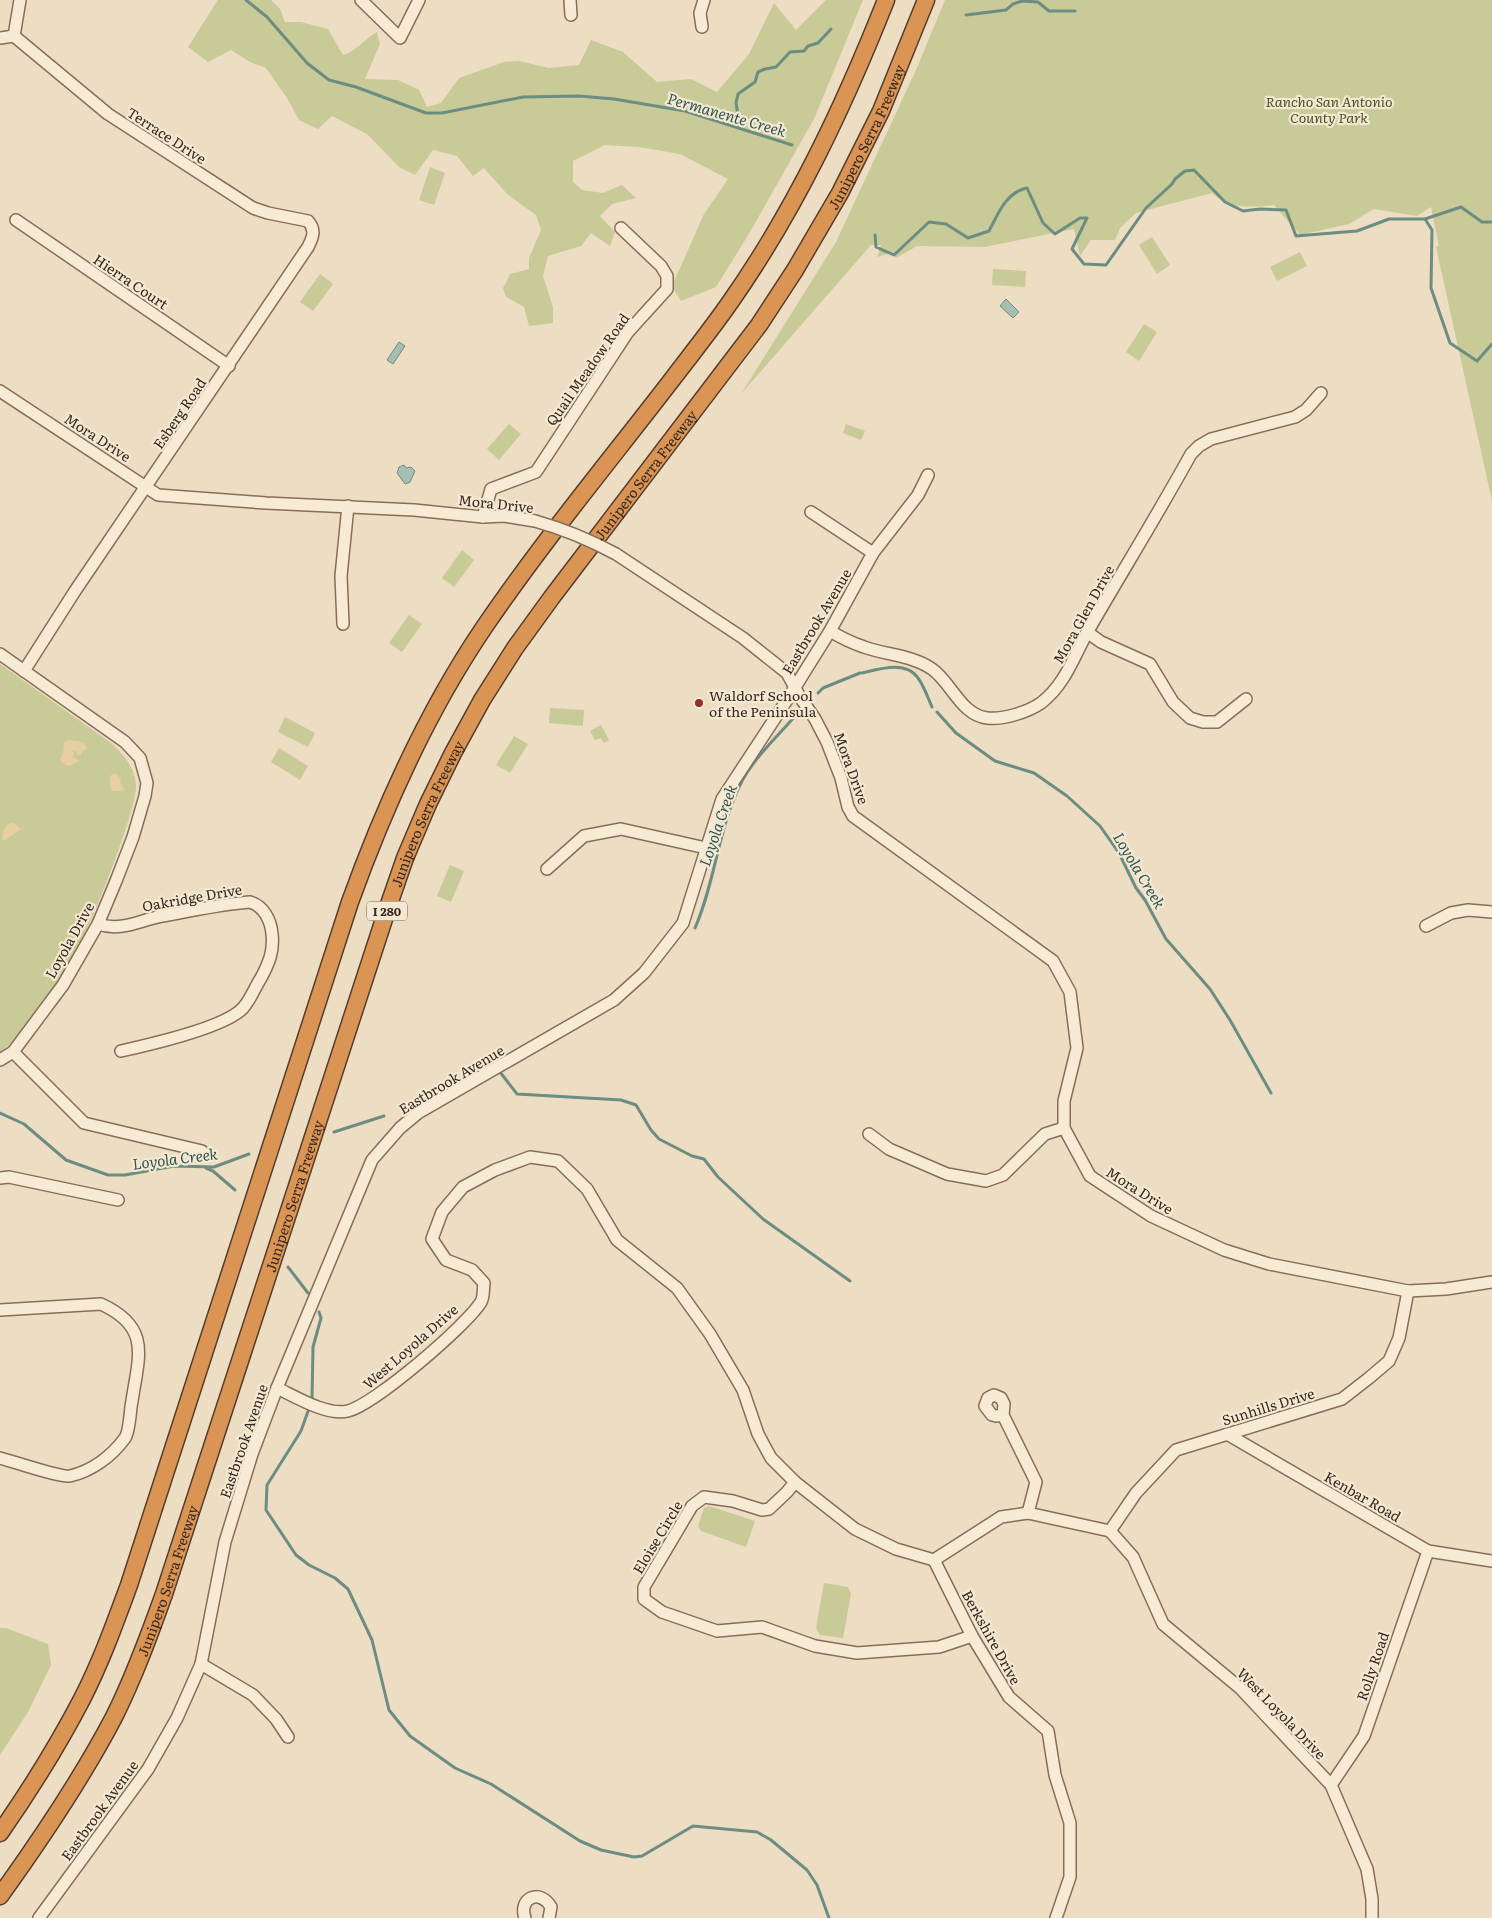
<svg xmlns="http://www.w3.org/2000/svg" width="1492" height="1918" font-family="Literata,serif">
<rect width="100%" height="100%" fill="#edddc2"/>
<g fill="#c8ca97">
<path d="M218,0h53l9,9 5,13h16l27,7 15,26c14,-4 21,-16 34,-23l3,12 -15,35 33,1 21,10 8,17 14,-4 18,-25 45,-16 15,-1 30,7 30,-3 12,-25 32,12 34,30 34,-3 26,13 32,-38 25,-51 22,27 30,-30h37l-49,119 -64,113 -34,55 -35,14 -9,-15 32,-72 24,-35 -48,-25 -41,-7 -34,-2 -32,16v21l9,8 21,3 19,-8 14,13 -24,6 -12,12 15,16 -5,14 -19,-13 -10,13 -33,10 -5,20 10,31v16l-24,3 -5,-19 -18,-10 -3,-9 7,-14 19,-5v-11l12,-28 -5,-15 -28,-20 -24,-27 -11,8 -16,-20 -24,-6 -18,25 -16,-8 -32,-33 -35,-18 -14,13 -19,-9 -12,-22 -21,-30 -16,-6 -19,-12 -23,12 -20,-15z"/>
<path d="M945,0h547v501l-56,-254 3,-1 -8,-39 -14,9 -43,-7 -25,15 -49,11 -26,-30c-24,2 -43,5 -62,-12l-76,20 -16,15 -5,12h-24l-11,16 -6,-27 -90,18 -67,-1 -21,12 -6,-5 -13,4 4,-12h-10l-130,149 95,-152 80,-172z"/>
<path d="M430,167l15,6 -11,32 -15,-5z"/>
<path d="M1152,237l18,28 -13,9 -18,-29z"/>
<path d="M1300,252l7,14 -30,15 -7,-14z"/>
<path d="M993,269l33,2 -1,16 -33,-2z"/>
<path d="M320,274l13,10 -20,27 -13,-9z"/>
<path d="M1144,324l13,8 -18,29 -13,-9z"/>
<path d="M509,424l12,10 -22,26 -12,-11z"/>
<path d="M846,424l19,7 -4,9 -18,-7z"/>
<path d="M462,550l12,10 -20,27 -12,-9z"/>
<path d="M409,615l13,9 -20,28 -13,-9z"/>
<path d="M0,664l111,79c13,12 23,23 25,41 3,24 -55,166 -70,189 -17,26 -43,60 -66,80z"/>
<path d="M550,708l34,2 -1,16 -34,-3z"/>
<path d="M285,717l30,16 -7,14 -30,-15z"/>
<path d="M601,725l8,15 -5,3 -3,-5 -6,2 -5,-9z"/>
<path d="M514,736l14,8 -18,29 -14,-8z"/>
<path d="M279,748l29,18 -8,14 -29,-18z"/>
<path d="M450,865l14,6 -13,31 -14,-6z"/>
<path d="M709,1506l46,15 -9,26 -45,-16 -3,-5 6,-18z"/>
<path d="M824,1583l24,4 3,7 -8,44 -23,-3 -4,-7z"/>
<path d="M0,1628h6l42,16 3,21 -23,47 -28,43z"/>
</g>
<g fill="#e8cfa0">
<path d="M69,740l14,2 4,5 -2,3h-2l-2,5h-3l-2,-4h-3l1,3 -2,2 7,5 -10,5 -8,-4 -1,-3 3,-5 1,-12z"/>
<path d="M115,773l6,6 -1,3 4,7 -2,2h-10c-2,-3 -3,-12 -1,-16z"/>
<path d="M10,823h4l7,6 -17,12 -2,-2 2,-10z"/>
</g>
<g fill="#a5bfb5" stroke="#6c8d82">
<path d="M1006,299l13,13 -6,6 -13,-12z"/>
<path d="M399,342l6,4 -12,18 -6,-4z"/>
<path d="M404,465l2,3 5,-1 4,4 -5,11 -5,2 -8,-11 2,-6z"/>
</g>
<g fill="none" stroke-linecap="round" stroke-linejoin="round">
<g stroke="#6c8d82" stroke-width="3">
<path d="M246,0l21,17 40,46 22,17 27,7 70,26h16l81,-16 56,-1 35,3 71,12 107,34"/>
<path d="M966,15l40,-5 7,-6 9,-3 16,1 11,9h26"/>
<path d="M740,127l-4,-24 2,-9 17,-12 3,-10 7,-3 11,-2 14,-15 14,-1 4,-5 10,-3 13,-14"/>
<path d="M1425,219l7,11 -1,58 19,55 27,18 15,-17"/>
<path d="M875,235l1,12 18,8 35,-33 17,2 22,14 21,-7c9,-17 17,-39 38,-43l16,35 12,11 25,-16h7l-15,31 12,15 22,1 40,-57 26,-24 3,-5 10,-8 9,-1 31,32 18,9 17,-2 26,1 10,26 61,-5 32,-12h36l36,-12 21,15h10"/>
<path d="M862,673c17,-4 44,-13 56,5 6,8 10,20 14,29"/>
<path d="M818,693l5,-5 37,-15"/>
<path d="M937,712l19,21 39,28 39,12 33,23 33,30 19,27 17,35 9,12 21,39 44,50 20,31 41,73"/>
<path d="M695,928c21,-48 23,-101 47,-147 13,-24 36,-45 54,-66"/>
<path d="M500,1072l17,22 104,6 15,5 15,25 8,9 33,17 12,3 14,18 45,42 87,62"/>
<path d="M0,1113l24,11 42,36 42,15h17l49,-9 40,1 35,-13"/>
<path d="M334,1132l50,-16"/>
<path d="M206,1168l7,3 22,19"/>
<path d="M288,1267l20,26"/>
<path d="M319,1312l2,6 -8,29 -1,53 -11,31 -34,54 -1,25 30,45 13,10 26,13 13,11 24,51 17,70 21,26 45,32 36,16 89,57 21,9 33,7 8,-1 51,-30 64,6 14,8 36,30 10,15 12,33"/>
</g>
<defs>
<g id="minor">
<path d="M361,0l39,38 19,-38"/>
<path d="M570,0l1,15"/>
<path d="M702,27l-2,-14 4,-13"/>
<path d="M14,36l6,-36"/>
<path d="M0,38l14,-2 94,78 145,94 15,5 40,8c8,9 5,16 0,26l-233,344 -51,80"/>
<path d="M16,220l213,146"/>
<path d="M0,391l158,104 108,8 148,7 69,7 21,-1 31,5"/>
<path d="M811,512l62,41"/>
<path d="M483,517l8,-28 45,-17 92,-140 39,-43v-13l-6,-10 -40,-38"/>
<path d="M616,554l127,84 44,35 13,24 15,22 12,23 14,36 7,29 5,9 200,145 17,31 7,56 -13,53v27l26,48 61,40 73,34 45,14 139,27 38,-2 46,-7"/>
<path d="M343,624l-2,-48 7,-70"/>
<path d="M830,631c10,6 22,12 34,16 22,8 48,8 68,22 19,13 29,46 55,49 16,2 41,-6 54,-15 24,-18 33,-47 47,-72 34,-59 70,-117 103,-177l8,-8 12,-7 84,-22 11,-7 15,-17"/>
<path d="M1087,632l14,10 49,22 23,38 17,16 13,4h14l29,-23"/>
<path d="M0,654l125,88 15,16 7,25 -2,13 -12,41 -17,44 -18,43 -35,61 -50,67 -13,8"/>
<path d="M547,869l37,-33 37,-7 85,19"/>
<path d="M98,924c23,8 42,-4 64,-8 29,-5 59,-12 88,-14 14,4 21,19 22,32 2,17 -3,29 -11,44 -6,9 -10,21 -18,30 -17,19 -95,37 -122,43"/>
<path d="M1426,926l25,-13 17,-3 24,2"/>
<path d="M13,1052l71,71 118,28"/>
<path d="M869,1134l20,15 58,25 39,7 17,-6 42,-41 19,-6"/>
<path d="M0,1178l9,-1 109,23"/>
<path d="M0,1310l101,-6c50,23 38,51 31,97 -2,8 -2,30 -7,37 -13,18 -33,33 -55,38 -9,2 -58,-15 -70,-18"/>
<path d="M277,1388c19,9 50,28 71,23 27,-7 118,-85 133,-109 3,-5 2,-13 3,-19l-12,-13 -26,-10 -14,-21 10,-27 21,-25 32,-17 35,-13 28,4 29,28 30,51 60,48 33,46 33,56 15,44 13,24 24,24 60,47 41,20 38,11 67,-43 27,-4 82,18 23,26 30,67 77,64 91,97 36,84 5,30v19"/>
<path d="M1003,1415l-7,1 -4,-1 -7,-9 3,-8 6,-3 7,3 3,6 -1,11 33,67 -8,31"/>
<path d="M1227,1434l201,117 64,10"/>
<path d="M795,1482l-8,10 -18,17 -7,1 -29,-9 -29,-4 -12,9 -48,81v12l18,13 55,19 45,-4 53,19 42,7 82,-6 33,-11"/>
<path d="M1110,1531l26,-38 40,-43 166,-51 27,-21 20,-17 10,-23 9,-47"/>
<path d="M934,1560l38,76 37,61 39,34 7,44 15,48v54l-14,41"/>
<path d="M201,1664l52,31 23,24 12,18"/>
<path d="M1331,1785l33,-49 64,-185"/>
<path d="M39,1918l109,-149 29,-51 24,-54 24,-122 27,-88 25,-66 95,-228 28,-32 18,-15 196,-113 30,-27 39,-50 39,-124 65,-99 43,-69 43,-78 45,-58 10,-20"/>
<path d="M525,1918c-7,-20 15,-30 26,-11l-2,11"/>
</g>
<g id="highway">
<path d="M0,1833c30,-43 58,-88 82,-134 19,-37 33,-76 47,-114l221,-683c35,-97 77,-191 135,-276 58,-85 126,-167 189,-249 19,-25 39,-50 57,-76 65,-93 113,-195 155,-301"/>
<path id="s1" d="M0,1896c41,-57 81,-116 114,-179 20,-40 35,-81 50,-123l222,-681 19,-55 23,-54 25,-51 29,-53 33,-52 37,-51 207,-272 36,-55 45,-77 41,-82 45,-111"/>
</g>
</defs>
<use href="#minor" stroke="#866e5a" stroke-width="14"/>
<use href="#highway" stroke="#543d2e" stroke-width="19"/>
<use href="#minor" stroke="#f8ebd5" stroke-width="11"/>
<use href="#highway" stroke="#da9555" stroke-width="16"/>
<defs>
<path id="minor-bridge" d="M535,521c29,8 55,19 81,33"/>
</defs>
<use href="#minor-bridge" stroke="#866e5a" stroke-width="14" stroke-linecap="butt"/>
<use href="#minor-bridge" stroke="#f8ebd5" stroke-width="11"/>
</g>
<circle fill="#932c35" stroke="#f4e8d2" stroke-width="2" cx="699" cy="703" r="5"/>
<g text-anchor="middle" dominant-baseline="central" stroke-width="4.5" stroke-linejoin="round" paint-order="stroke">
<rect fill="#f4e8d2" stroke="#6f6254" stroke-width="1" x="367" y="901.5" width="40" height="19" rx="4"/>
<g font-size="12" font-weight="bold" fill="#36281e">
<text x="387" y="911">I 280</text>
</g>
<g font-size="14" font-style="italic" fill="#4a5225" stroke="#f4e8d2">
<text x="1329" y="101">Rancho San Antonio<tspan x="1329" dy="16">County Park</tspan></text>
</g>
<g font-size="14" fill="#36281e" stroke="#f4e8d2">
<text transform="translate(167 135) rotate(33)">Terrace Drive</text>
<text stroke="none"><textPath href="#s1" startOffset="1979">Junipero Serra Freeway</textPath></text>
<text transform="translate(131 281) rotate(34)">Hierra Court</text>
<text transform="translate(587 369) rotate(-55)">Quail Meadow Road</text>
<text transform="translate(179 413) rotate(-56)">Esberg Road</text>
<text transform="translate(98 437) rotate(33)">Mora Drive</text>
<text stroke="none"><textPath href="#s1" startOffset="1574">Junipero Serra Freeway</textPath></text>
<text transform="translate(496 503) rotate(6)">Mora Drive</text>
<text transform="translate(1083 614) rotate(-61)">Mora Glen Drive</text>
<text transform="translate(816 621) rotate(-59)">Eastbrook Avenue</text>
<text transform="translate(852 768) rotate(70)">Mora Drive</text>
<text stroke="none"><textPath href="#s1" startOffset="1169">Junipero Serra Freeway</textPath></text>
<text transform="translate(192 897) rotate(-10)">Oakridge Drive</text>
<text transform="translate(69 940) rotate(-61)">Loyola Drive</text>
<text transform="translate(451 1079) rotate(-31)">Eastbrook Avenue</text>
<text transform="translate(1140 1190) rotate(32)">Mora Drive</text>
<text stroke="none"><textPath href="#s1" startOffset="764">Junipero Serra Freeway</textPath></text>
<text transform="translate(410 1346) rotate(-41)">West Loyola Drive</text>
<text transform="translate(1268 1406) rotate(-17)">Sunhills Drive</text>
<text transform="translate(243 1441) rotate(-71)">Eastbrook Avenue</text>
<text transform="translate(1363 1496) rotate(30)">Kenbar Road</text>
<text transform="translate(657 1537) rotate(-59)">Eloise Circle</text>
<text stroke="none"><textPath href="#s1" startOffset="359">Junipero Serra Freeway</textPath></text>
<text transform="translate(992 1637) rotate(61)">Berkshire Drive</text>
<text transform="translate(1372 1666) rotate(-71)">Rolly Road</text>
<text transform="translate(1282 1713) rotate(46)">West Loyola Drive</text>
<text transform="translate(99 1810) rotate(-54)">Eastbrook Avenue</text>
</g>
<g font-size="14" fill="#36281e" stroke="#f4e8d2" text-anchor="start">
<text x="709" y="695">Waldorf School<tspan x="709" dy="16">of the Peninsula</tspan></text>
</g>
<g font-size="15" font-style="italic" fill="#2d5650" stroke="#f4e8d2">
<text transform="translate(727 114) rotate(16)">Permanente Creek</text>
<text transform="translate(717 825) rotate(-71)">Loyola Creek</text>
<text transform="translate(1140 870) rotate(59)">Loyola Creek</text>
<text transform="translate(175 1158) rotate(-7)">Loyola Creek</text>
</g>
</g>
</svg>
